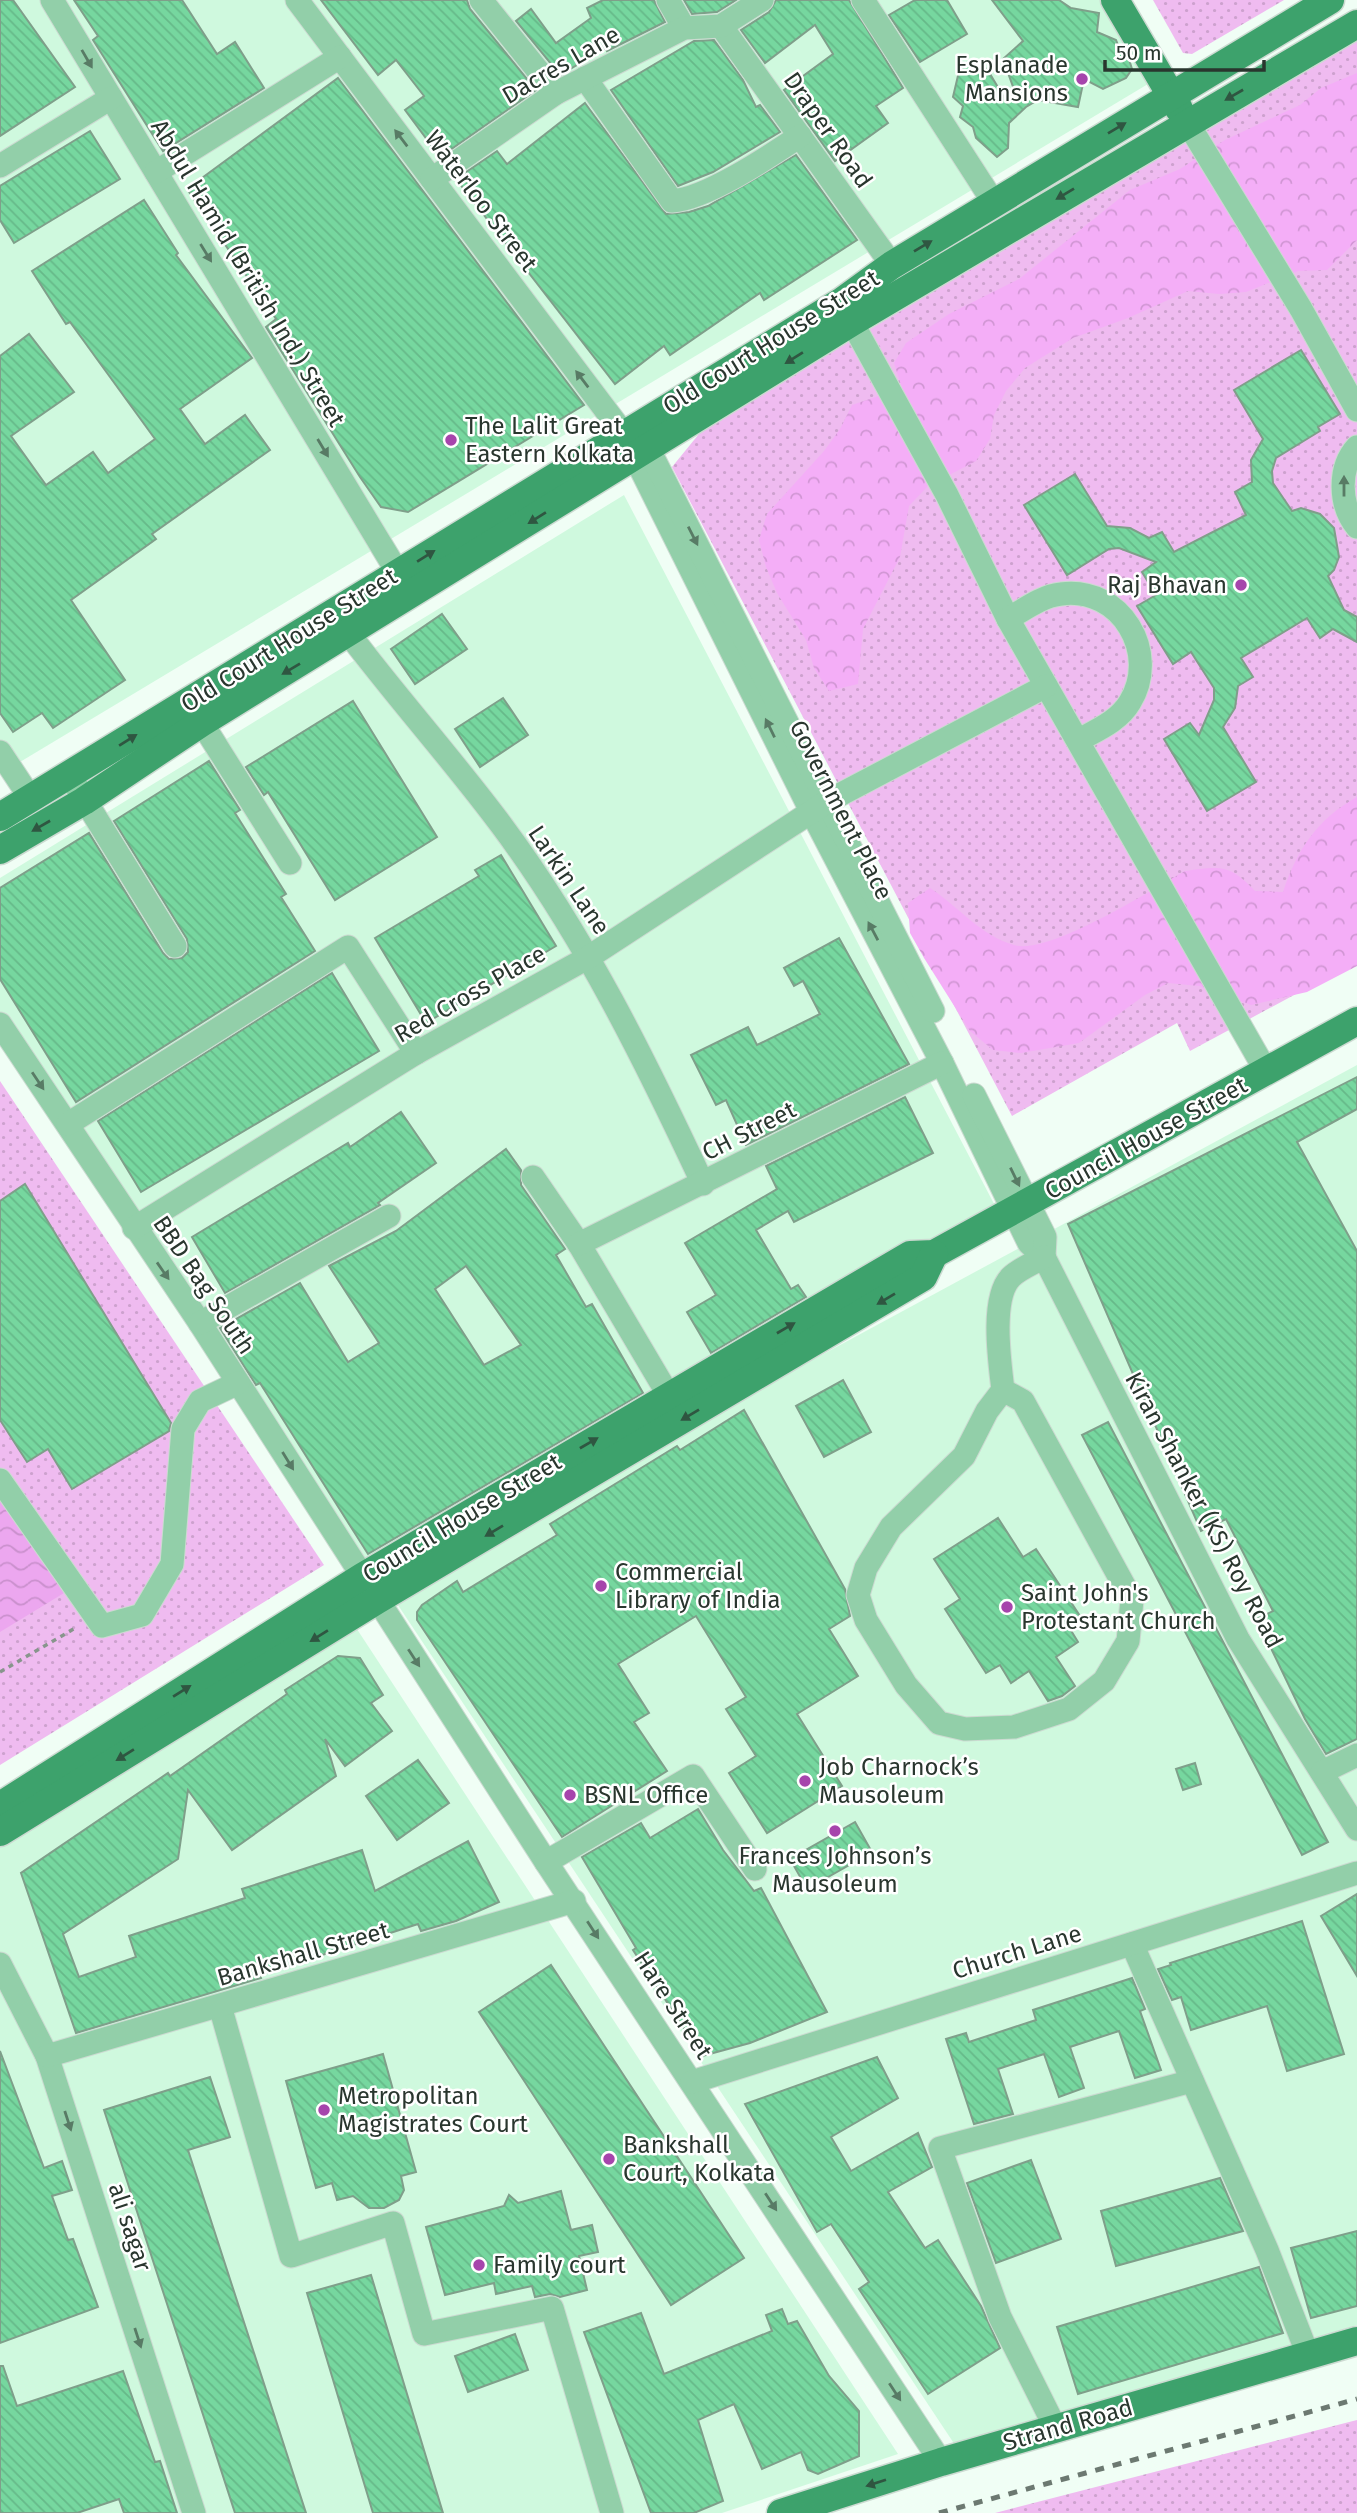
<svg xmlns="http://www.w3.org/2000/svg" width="1357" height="2513" font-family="'Fira Sans',sans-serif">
<defs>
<pattern id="green-dots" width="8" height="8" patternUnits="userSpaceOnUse" patternTransform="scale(1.75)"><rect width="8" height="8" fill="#efbbf0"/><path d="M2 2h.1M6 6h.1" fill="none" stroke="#cda1ce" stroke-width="1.8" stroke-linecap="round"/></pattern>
<pattern id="forest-crowns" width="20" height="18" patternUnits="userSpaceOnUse" patternTransform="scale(1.75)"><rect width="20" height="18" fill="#f4aef7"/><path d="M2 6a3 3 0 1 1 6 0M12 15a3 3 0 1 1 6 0" fill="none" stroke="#d196d4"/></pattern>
<pattern id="water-waves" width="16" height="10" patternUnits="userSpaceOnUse" patternTransform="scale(1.75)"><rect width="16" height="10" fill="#eca7ef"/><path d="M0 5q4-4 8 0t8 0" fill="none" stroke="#ca90cd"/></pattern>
<pattern id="building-back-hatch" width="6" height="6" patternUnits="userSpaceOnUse" patternTransform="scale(1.75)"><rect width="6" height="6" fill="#76d79f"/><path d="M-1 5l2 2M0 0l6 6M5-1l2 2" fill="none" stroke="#66b989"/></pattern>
</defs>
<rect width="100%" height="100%" fill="#f0fef5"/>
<g fill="#cff9de">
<path d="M0,0h1105l48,81 -1153,693z"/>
<path d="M624,495l380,728 -624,358 -380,-560v-143z"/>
<path d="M1357,1065v1260l-402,120 -567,-855z"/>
<path d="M351,1620l547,834 -176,59h-722v-674z"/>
</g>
<g fill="url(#green-dots)">
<path d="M1153,0h131l-92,54 -9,-1z"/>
<path d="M1357,38v923l-167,90 -13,-28 -165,93 -340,-649 31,-38z"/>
<path d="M0,1081l324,484 -324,200z"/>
<path d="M1357,2420v93h-362z"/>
</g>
<g fill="url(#forest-crowns)">
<path d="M1357,73v167l-30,30 -29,1 -52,21 -27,2 -31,-3 -60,27 -55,20 -48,30 -19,23 -12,24 -4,24 -14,22 -48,25 -19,20 -9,51 -37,72 -5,55 -29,7 -15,-23 -8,-28 -29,-47 -11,-26 -7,-27 8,-26 57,-63 16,-22 12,-24 50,-17 -8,-25 12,-20 43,-29 70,-35 111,-89 50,-21 45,-29 75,-35 21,-17z"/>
<path d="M1357,797v169l-50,26 -56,13 -52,-19 -31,-3 -23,12 -66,48 -58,10 -28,-3 -23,-19 -46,-73 -14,-25 -2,-30 22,-15c28,18 51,48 84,57 34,11 137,-55 171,-74 35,-5 45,-7 70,20l28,1c14,-42 34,-73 74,-95z"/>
</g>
<path fill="url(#water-waves)" d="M0,1501l64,92 -64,39z"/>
<g fill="url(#building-back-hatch)" stroke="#7f9f8a" stroke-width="2" fill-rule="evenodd">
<path d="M0,0h13l62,87 -75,49z"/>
<path d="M74,0h108l35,54 18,-12 29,46 -101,63 -70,-111 5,-4z"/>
<path d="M321,0h146l3,9 66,81 -96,67 -35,-47 19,-14 -28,-36 -18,15z"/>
<path d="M603,0h51l11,22 -58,29 -1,-3 -46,27 -44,-54 15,-12 25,34 35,-25 -4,-10z"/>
<path d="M684,0h52l-19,12 -25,2z"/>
<path d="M776,0h73l54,88 -27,18 12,17 -53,38 -51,-71 49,-36 -18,-29 -50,38 -24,-33 28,-18z"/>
<path d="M915,0h32l20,34 -47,28 -31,-47z"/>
<path d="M992,0h67l12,8 28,5 -2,19 19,8 4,10 8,6 4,13 -6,9 -23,11 -19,-10 -6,28 -40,-7 -12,7 -17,16 -1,25 -11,9 -21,-19 -3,-11 -13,-10 3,-11 -10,-9 8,-34 26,6 18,30 11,-4 -13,-36 20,-18z"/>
<path d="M714,40l29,40 13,27 4,-2 20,27 -67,40 -35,14 -67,-96 83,-49z"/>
<path d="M338,78l246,327 -176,107 -27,-5 -21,-30 -94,-150 10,-8 -89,-130z"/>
<path d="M585,103l81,111 23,-2 19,-6 88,-51 61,85 -93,60 -4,-7 -90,62 -6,-9 -49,38 -159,-205 41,-28 10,13z"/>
<path d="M90,131l30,48 -106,64 -14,-23v-34z"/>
<path d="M144,200l34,53 -2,2 76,103 -72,51 25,35 40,-29 25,35 -118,84 4,5 -85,61 54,80 -72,48 -11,-15 -29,19 -13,-19v-357l29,-22 45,58 -63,44 35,49 47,-33 15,21 47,-34 -85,-117 -4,2 -34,-53z"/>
<path d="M1301,350l39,64 -22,13 2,4 -44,27 -4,13 1,12 19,28 9,-3 19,6 14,14 5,29 -5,13 -6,6 16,34 13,7v25l-24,-13 -13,9 -13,-20 -66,40 12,19 -15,9 -3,22 -12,19 33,55 -49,29 -43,-72 26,-16 9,12 15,-35v-12l-23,-36 -18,12 -36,-58 19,-11 -14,-23 14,-10 -37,-14 -10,1 -42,26 -43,-70 51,-31 32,52 23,2 19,10 13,-6 12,20 72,-37 -11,-23 17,-10 -1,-22 12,-21 -29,-49z"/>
<path d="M442,614l25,35 -52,35 -24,-35z"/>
<path d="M503,698l25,37 -48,32 -25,-38z"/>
<path d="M353,701l84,136 -102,63 -67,-108 -4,3 -18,-28z"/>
<path d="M209,761l31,49 -5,3 51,81 -5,3 34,54 -239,151 -76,-123v-91l89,-55 74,120 6,6 13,-1 6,-6 -1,-13 -73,-118z"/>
<path d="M501,855l55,91 -130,77 -51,-85 104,-62 -4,-6z"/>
<path d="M839,938l70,126 -163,81 -20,-45 -10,5 -25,-50 57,-28 9,18 63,-31 -17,-33 -9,5 -10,-18z"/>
<path d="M332,973l47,78 -238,141 -43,-71z"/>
<path d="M1357,1077v32l-60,33 60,109v488l-31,15 -21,-35 -48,-100 16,-8 -47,-92 -25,12 -133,-307z"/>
<path d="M905,1097l28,56 -139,69 -6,-11 -32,19 35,59 7,-4 8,12 -95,56 -24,-41 29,-17 -31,-52 92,-54 -11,-23z"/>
<path d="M401,1112l35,51 -58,40 2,2 -155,88 -33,-56 156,-94 2,4z"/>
<path d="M506,1149l15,21v15l44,64 -9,6 30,52 6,-3 51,89 -275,161 -108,-171 -4,2 -36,-57 80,-45 48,79 31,-19 -50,-77 67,-35zM466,1266l55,79 -37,20 -49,-76z"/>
<path d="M25,1184l146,239 -2,8 -97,58 -24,-40 -21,13 -27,-42v-219z"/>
<path d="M843,1380l28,52 -47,25 -28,-51z"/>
<path d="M744,1410l101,179 5,27 -21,13 29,47 -61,38 45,72 -75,47 -38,-60 27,-17 -30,-47 20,-12 -50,-81 -78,48 31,49 -15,9 33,49 -105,66 -145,-217v-8l5,-7 35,-24 6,11 94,-57 -7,-11 127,-78 3,4z"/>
<path d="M1108,1422l220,420 -26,13 -220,-420z"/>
<path d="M998,1518l25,39 13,-8 44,67 -13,8 11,18 -22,15 19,29 -13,10 -14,5 -19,-30 -18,12 -11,-18 -14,8 -41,-64 15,-10 -26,-40z"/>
<path d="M338,1656l22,2 23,37 -12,8 21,28 -47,35 -20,-27 11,37 -104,74 -44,-60 -10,69 -115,75 16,43 57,-20 -7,-21 116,-38 -3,-9 120,-39 13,41 93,-50 31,61 -43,19 -35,10 -3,-7 -158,51 1,3 -185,55 -55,-160 147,-100 2,3 117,-82 -2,-4z"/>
<path d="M418,1760l31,43 -52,37 -31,-44z"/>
<path d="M1195,1763l6,21 -18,6 -7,-21z"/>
<path d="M698,1809l25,41 31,41 7,-3 66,124 -77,31 -48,13 -69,-106 3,-2 -54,-91 59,-34 9,15z"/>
<path d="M855,1822l17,30 -65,37 -17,-30z"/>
<path d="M1357,1894v82l-36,-60z"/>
<path d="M1302,1921l42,133 -57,17 -20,-65 -76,24 -10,-33 -9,3 -14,-31 13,-4 -1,-2z"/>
<path d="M551,1965l193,293 -73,47 -192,-293z"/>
<path d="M1132,1978l13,31 -5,2 21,59 -26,8 -16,-47 -49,16 14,41 -25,9 -15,-43 -46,15 15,45 -39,10 -28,-85 20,-6 3,9 67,-22 -3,-10z"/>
<path d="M0,2051l44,117 18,-7 10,29 -20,6 16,44 5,-1 25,68 -98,36z"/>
<path d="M383,2054l33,118 -15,4 3,14 -5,10 -15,8h-15l-16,-12 -16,4 -5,-17 -16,5 -30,-107z"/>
<path d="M877,2057l21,41 -67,39 20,34 67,-38 14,34 -44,25 37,56 13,-8 43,66 19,42 -72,46 -69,-105 10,-7 -38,-58 -14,8 -72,-128z"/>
<path d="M210,2077l20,60 -42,13 118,363h-71l-131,-403z"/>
<path d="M1031,2160l30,79 -65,24 -29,-80z"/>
<path d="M1220,2178l23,53 -127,35 -15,-55z"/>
<path d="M561,2191l10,39 21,-5 6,27 -19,4 8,34 -27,7 -10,-3 -15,3 -3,-11 -36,8 -2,-11 -49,12 -19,-68 78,-21 5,-11 9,8z"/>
<path d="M1357,2231v75l-46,12 -20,-70z"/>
<path d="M1259,2267l24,66 -205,61 -21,-67z"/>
<path d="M371,2275l72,238h-70l-66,-220z"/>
<path d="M782,2309l6,15 9,-3 32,55 30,35v45l-41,18 -10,-4 -7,-18 -39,17 -28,-65 -36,16 25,81 -29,12h-43l-67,-181 57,-19 23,61 108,-43 -6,-16z"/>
<path d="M515,2334l13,36 -60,22 -13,-36z"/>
<path d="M0,2366h3l14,40 106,-35 32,91 5,-1 17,52h-53l-5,-14 -42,14h-77z"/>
</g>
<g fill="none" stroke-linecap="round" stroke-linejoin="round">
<defs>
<g id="minor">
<path d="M52,0l346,573"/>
<path d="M297,0l326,433 188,378 131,252 87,180 15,14 194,382 119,190"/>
<path d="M481,0l75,93"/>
<path d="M668,0l16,28"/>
<path d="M863,0l131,203"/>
<path d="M721,26l171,239"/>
<path d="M585,78l87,123c34,-2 98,-45 128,-65"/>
<path d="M1187,122l114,187 56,101"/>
<path d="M0,166l111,-68"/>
<path d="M156,172l184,-115"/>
<path d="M432,179l124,-86 128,-65 37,-2 41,-26"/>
<path d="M843,306l104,189 61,124"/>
<path d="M640,432l293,579"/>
<path d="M1357,447c-19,21 -18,58 0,80"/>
<path d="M349,634c49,65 104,126 153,192 82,110 143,234 201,358"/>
<path d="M193,709l97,154"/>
<path d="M1079,740c18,-10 40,-19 51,-38 30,-49 -9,-116 -69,-108 -19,2 -36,15 -53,25l258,452"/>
<path d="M0,752l31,47"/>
<path d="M70,776l105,170"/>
<path d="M0,1024l200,299 346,539 395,600"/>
<path d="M974,1095l71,142 -1,20"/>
<path d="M68,1124l280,-177 68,106"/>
<path d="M533,1177l46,67 90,152"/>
<path d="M134,1228l282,-175 173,-96 239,-156 218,-115"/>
<path d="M579,1244l363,-181"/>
<path d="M200,1323l189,-107"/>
<path d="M1003,1390l-16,21 -23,45 -73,71 -25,41 -8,27 8,25 40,65 33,38 26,6 49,-2 55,-18 35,-28 24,-40 4,-41 -109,-199 -20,-11c-3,-26 -13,-92 8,-113 8,-8 23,-14 33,-20"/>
<path d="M0,1480l102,146 40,-11 30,-51 11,-135 17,-28 38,-18"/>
<path d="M1322,1772l35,-17"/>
<path d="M546,1862l147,-86 62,93"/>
<path d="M1132,1944l135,306 41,105"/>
<path d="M0,1964l47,92 147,457"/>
<path d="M220,2006l71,250 102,-33 31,111 128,-26 60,205"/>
<path d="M47,2056l527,-155"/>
<path d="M692,2082l665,-209"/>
<path d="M1056,2429l-56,-112 -60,-169 252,-67"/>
</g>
<g id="major">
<path d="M1115,0l64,109"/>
<path d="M0,817l841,-515 51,-37 438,-265"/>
<path d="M0,850l84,-49 117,-78 651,-401 505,-298"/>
<path d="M0,1806l362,-229 548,-322 24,-1 423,-233"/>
<path d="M0,1832l377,-232 546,-323 11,-23"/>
<path d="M781,2513l160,-51 416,-121"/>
</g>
</defs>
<use href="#minor" stroke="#ccdad1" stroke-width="25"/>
<use href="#major" stroke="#ccdad1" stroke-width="31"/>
<path stroke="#87958c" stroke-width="3.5" stroke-dasharray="5 5" stroke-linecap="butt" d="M0,1672l77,-45"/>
<use href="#minor" stroke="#92cfa9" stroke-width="23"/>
<use href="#major" stroke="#3da26c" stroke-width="28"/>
<path stroke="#6c7971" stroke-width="5" stroke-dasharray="9 9" stroke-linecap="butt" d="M939,2513l418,-114"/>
</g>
<defs><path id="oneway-solid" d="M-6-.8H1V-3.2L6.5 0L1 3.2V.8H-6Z" transform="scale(1.75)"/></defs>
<g fill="#587b65">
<use href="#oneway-solid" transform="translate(87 59) rotate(60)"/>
<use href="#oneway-solid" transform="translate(401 138) rotate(-127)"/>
<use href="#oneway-solid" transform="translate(206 253) rotate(58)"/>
<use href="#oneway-solid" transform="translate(582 379) rotate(-127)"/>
<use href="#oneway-solid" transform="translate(323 448) rotate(59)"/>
<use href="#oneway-solid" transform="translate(1344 486) rotate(-90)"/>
<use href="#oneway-solid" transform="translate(693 536) rotate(63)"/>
<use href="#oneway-solid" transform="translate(770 728) rotate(-116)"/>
<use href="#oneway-solid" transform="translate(873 931) rotate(-118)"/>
<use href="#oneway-solid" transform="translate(38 1081) rotate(56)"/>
<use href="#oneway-solid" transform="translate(1015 1177) rotate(64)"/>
<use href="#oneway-solid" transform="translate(163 1271) rotate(55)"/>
<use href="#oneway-solid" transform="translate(288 1461) rotate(58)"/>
<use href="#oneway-solid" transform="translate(414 1658) rotate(57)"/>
<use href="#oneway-solid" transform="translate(593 1930) rotate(57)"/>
<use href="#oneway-solid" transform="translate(68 2121) rotate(72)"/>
<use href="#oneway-solid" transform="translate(771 2202) rotate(57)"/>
<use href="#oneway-solid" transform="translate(138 2338) rotate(72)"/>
<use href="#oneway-solid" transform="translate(895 2392) rotate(57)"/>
</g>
<g fill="#2f5641">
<use href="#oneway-solid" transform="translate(1234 95) rotate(150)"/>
<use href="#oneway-solid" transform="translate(1117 128) rotate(-31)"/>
<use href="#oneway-solid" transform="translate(1065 194) rotate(149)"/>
<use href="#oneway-solid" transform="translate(923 246) rotate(-31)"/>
<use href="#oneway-solid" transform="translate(794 358) rotate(148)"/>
<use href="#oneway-solid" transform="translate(537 518) rotate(148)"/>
<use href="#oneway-solid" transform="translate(426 556) rotate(-32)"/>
<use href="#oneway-solid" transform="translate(291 669) rotate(149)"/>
<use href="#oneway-solid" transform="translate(128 740) rotate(-32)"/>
<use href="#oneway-solid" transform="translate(41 826) rotate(150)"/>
<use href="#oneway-solid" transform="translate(886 1299) rotate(149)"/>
<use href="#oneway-solid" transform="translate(786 1328) rotate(-30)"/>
<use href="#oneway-solid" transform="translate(690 1415) rotate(149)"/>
<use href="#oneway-solid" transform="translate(589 1443) rotate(-30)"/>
<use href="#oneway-solid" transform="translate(494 1531) rotate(149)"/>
<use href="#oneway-solid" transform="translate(319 1636) rotate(148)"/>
<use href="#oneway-solid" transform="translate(182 1691) rotate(-32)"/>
<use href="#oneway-solid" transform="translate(125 1755) rotate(148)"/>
<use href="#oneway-solid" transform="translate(876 2483) rotate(162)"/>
</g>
<g fill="#a645ac" stroke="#fff" stroke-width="2.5">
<circle cx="1082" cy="79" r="7"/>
<circle cx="451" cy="440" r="7"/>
<circle cx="1241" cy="585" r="7"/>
<circle cx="601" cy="1586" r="7"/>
<circle cx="1007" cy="1607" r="7"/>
<circle cx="805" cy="1781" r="7"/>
<circle cx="570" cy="1795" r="7"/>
<circle cx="835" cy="1831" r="7"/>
<circle cx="324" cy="2110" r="7"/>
<circle cx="609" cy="2159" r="7"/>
<circle cx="479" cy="2265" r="7"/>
</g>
<g text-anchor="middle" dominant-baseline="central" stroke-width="5" stroke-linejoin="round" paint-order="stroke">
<g font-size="24" fill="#29362e" stroke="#fff">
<text transform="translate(561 65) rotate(-30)">Dacres Lane</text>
<text transform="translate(828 130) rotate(55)">Draper Road</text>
<text transform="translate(481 201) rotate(53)">Waterloo Street</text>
<text transform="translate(248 273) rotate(59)">Abdul Hamid (British Ind.) Street</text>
<text transform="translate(771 342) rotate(-32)">Old Court House Street</text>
<text transform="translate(289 640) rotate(-32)">Old Court House Street</text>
<text transform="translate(841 810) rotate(63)">Government Place</text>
<text transform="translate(569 880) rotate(56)">Larkin Lane</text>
<text transform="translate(470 994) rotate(-30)">Red Cross Place</text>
<text transform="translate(749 1131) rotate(-27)">CH Street</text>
<text transform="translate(1146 1138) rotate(-29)">Council House Street</text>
<text transform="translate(204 1285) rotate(56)">BBD Bag South</text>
<text transform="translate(1204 1510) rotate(62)">Kiran Shanker (KS) Roy Road</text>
<text transform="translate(462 1518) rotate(-31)">Council House Street</text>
<text transform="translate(1017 1952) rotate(-17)">Church Lane</text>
<text transform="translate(303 1954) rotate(-16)">Bankshall Street</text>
<text transform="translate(673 2005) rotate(57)">Hare Street</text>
<text transform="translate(130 2227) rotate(72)">ali sagar</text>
<text transform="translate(1068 2425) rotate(-16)">Strand Road</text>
</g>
<g font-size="24" fill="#29362e" stroke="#fff" text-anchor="start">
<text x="1068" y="65" text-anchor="end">Esplanade<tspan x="1068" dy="28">Mansions</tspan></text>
<text x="465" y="426">The Lalit Great<tspan x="465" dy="28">Eastern Kolkata</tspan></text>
<text x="1227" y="585" text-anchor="end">Raj Bhavan</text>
<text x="615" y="1572">Commercial<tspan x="615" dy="28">Library of India</tspan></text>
<text x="1021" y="1593">Saint John's<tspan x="1021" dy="28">Protestant Church</tspan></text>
<text x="819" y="1767">Job Charnock’s<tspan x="819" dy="28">Mausoleum</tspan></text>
<text x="584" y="1795">BSNL Office</text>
<text x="835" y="1856" text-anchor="middle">Frances Johnson’s<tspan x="835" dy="28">Mausoleum</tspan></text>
<text x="338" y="2096">Metropolitan<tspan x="338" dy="28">Magistrates Court</tspan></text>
<text x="623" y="2145">Bankshall<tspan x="623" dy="28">Court, Kolkata</tspan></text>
<text x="493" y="2265">Family court</text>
</g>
</g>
<path d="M1105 60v10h159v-10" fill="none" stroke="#29362e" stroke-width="3.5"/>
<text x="1116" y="60" font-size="21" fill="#29362e" stroke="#ffffff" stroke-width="5" paint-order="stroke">50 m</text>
</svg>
